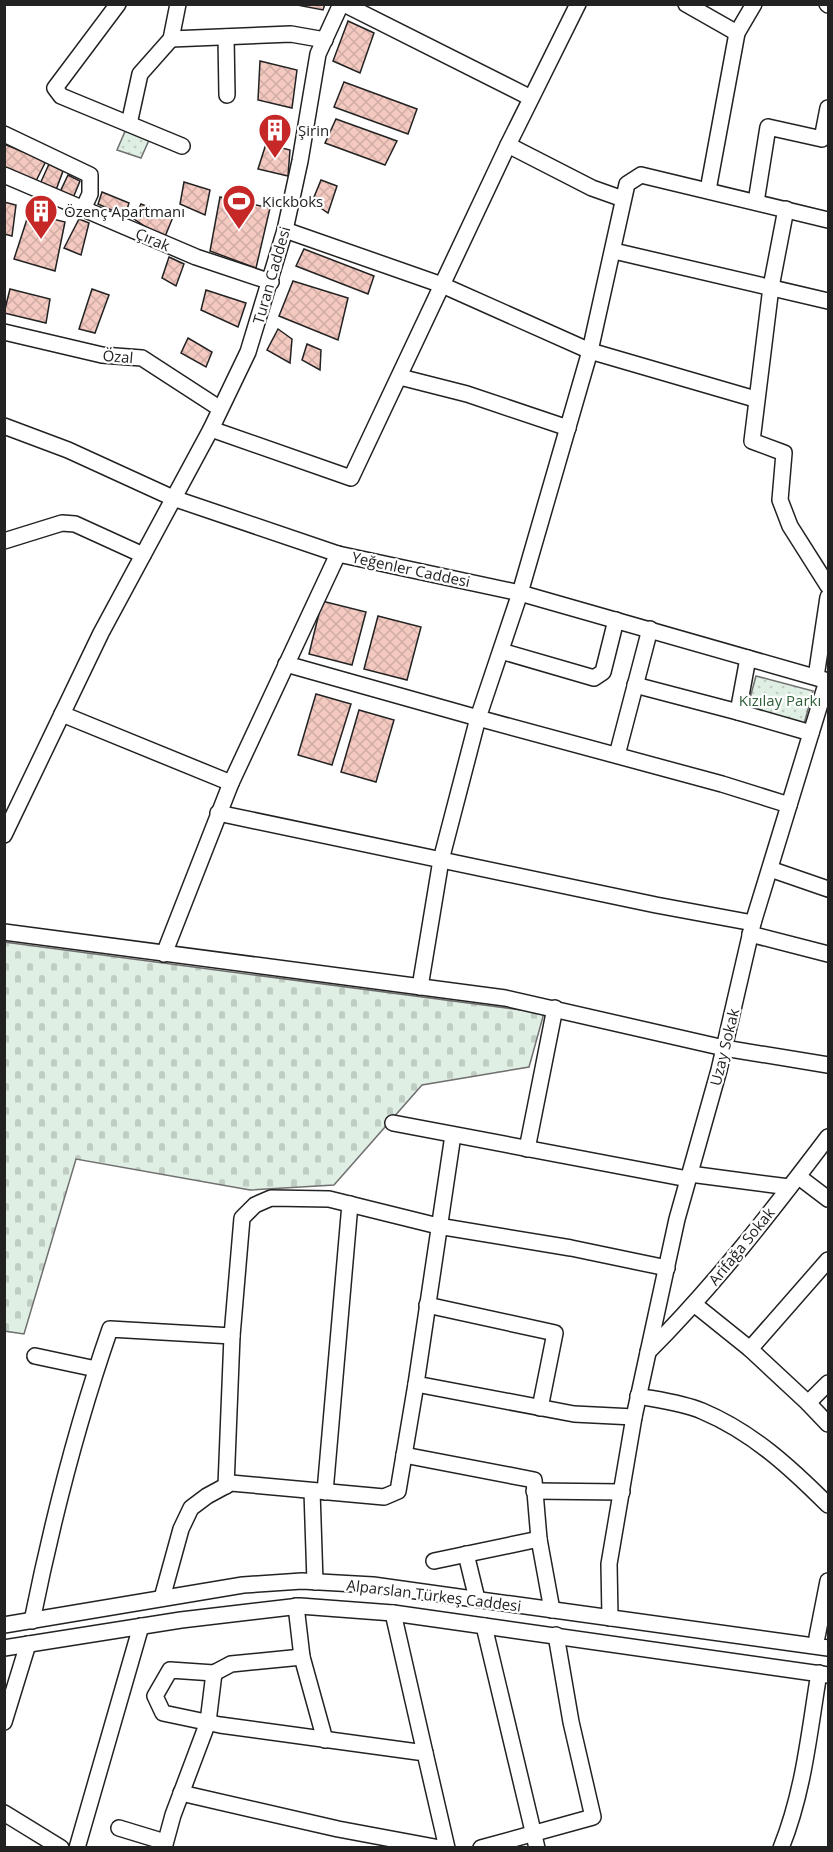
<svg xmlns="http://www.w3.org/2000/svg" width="833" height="1852" font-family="'Open Sans',sans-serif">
<defs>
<pattern id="grass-dots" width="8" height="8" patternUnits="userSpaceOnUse" patternTransform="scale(1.5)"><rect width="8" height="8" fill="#e0efe3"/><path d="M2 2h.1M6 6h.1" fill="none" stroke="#c0cdc2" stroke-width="1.8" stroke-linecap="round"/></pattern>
<pattern id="cemetery-stones" width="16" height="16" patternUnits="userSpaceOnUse" patternTransform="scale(1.5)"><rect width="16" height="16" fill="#e0efe3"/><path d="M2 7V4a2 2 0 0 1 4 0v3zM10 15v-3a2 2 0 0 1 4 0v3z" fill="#c0cdc2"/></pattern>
<pattern id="building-cross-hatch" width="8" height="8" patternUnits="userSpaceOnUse" patternTransform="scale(1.5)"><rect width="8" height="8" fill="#f3c9c0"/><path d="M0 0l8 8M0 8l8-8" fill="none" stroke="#d0aca5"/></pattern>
</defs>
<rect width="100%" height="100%" fill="#fff"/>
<g fill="url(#grass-dots)" stroke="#6f6f6f" stroke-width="1.5">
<path d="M126,129l24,9 -9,20 -24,-8z"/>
<path d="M756,676l57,15 -9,33 -57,-15z"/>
</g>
<path fill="url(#cemetery-stones)" stroke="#6f6f6f" stroke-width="1.5" d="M4,942l540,71 -15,54 -107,18 -88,100 -84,5 -174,-31 -52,175 -20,-3z"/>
<g fill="url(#building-cross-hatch)" stroke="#222" stroke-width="1.5">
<path d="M292,4h33l-2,6z"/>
<path d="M348,21l26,12 -14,40 -27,-12z"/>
<path d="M260,61l37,9 -5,38 -34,-8z"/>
<path d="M344,82l73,27 -9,25 -74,-27z"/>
<path d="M336,119l61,22 -12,24 -60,-22z"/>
<path d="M4,144l42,17 -11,22 -31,-14z"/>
<path d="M266,144l24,6 -2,26 -30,-7z"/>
<path d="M49,164l14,7 -7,19 -16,-6z"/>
<path d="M68,175l12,6 -7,17 -13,-6z"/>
<path d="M321,180l16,6 -9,27 -16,-11z"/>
<path d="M184,182l26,8 -5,25 -25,-11z"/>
<path d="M102,192l27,11 -4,13 -27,-12z"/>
<path d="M220,197l50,11 -14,60 -46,-17z"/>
<path d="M4,202l12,3 -4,31 -8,-2z"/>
<path d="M141,204l32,13 -9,22 -30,-20z"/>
<path d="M29,213l36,9 -10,49 -41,-12z"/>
<path d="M79,219l10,4 -8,32 -17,-7z"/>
<path d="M304,249l70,27 -6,18 -72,-28z"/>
<path d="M169,257l15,7 -8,22 -14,-8z"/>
<path d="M293,281l55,17 -10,42 -59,-24z"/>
<path d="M10,289l40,10 -4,24 -42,-10z"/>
<path d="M92,289l17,6 -14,38 -16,-4z"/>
<path d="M206,290l40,13 -8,24 -37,-17z"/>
<path d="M278,329l14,10 -2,24 -23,-13z"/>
<path d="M188,338l24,14 -6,15 -25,-14z"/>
<path d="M307,344l14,6 -1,20 -18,-10z"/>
<path d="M322,601l44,11 -14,53 -43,-11z"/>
<path d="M378,616l43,11 -14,53 -43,-11z"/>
<path d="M316,694l35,10 -19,61 -34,-10z"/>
<path d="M359,710l35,10 -18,62 -35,-10z"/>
</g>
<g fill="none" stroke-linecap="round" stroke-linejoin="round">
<defs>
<g id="minor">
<path d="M118,4l-63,84 6,8 121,50"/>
<path d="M344,4l187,94"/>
<path d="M686,4l51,29"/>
<path d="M827,4l1,1"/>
<path d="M226,37l1,58"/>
<path d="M171,39l120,-5 34,6"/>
<path d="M129,124l11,-50 31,-35 7,-35"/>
<path d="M4,134l86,41v19l-7,15"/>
<path d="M508,145l84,43 31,11"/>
<path d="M4,175l192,82 75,25"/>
<path d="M708,190l29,-157 17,-29"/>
<path d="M756,202l12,-75 54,12 6,-31"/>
<path d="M786,209l-15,78 -19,154 32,12 -4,47 10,26 38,60"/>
<path d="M285,230l157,55 148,66 165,48"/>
<path d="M614,251l214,50"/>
<path d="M4,332l98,23 40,3 77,50"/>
<path d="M400,377l67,17 101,34"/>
<path d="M4,426l64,24 105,48 165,56 182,39 308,88"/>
<path d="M211,429l140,49 157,-333 70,-141"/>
<path d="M4,541l58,-18 13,1 68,31"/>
<path d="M501,651l93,27 9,-6 13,-52"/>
<path d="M286,664l192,54 -37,142 -21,127"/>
<path d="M816,677l12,-80"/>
<path d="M635,685l103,27 10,-54"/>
<path d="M738,712l73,21"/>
<path d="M62,714l169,69"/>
<path d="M617,755l33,-126"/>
<path d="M789,805l-67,-21 -244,-66 42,-125 70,-242 37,-167 14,-9 187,45"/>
<path d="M218,813l438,92 97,18"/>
<path d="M4,835l97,-202 110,-204 37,-77 37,-122 15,-69 18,-107 23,-50"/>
<path d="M770,869l58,20"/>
<path d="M4,932l501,66 219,50 104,17"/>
<path d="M750,934l78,20"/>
<path d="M164,954l67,-171 107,-229"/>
<path d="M393,1123l295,56"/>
<path d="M453,1135l-37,249 158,30 60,3"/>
<path d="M527,1149l28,-141"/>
<path d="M690,1174l99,13"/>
<path d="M799,1177l29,22"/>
<path d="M694,1304l56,45 58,54 20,-20"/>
<path d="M427,1305l128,28 -15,75"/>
<path d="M750,1349l78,-89"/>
<path d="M648,1352c66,-66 124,-141 180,-215"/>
<path d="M35,1356l61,13"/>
<path d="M638,1396c21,4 45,7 64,15 50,21 88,56 126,94"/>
<path d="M808,1403l20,21"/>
<path d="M404,1455l130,25 5,59 13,71"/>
<path d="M226,1486l6,-150 10,-118 13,-13 16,-7 58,1 109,27 133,22 96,20"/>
<path d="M312,1491l3,91"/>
<path d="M534,1491l88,1"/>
<path d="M325,1492l25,-288"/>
<path d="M466,1554l11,45"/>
<path d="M434,1561l105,-22"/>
<path d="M162,1598l19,-69 10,-21 16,-12 24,-13 153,14 14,-6 18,-107"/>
<path d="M296,1606l6,51 23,83"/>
<path d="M393,1613l32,140"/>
<path d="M610,1618l-1,-54 25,-147 43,-198 42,-149 34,-147 74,-242"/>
<path d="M32,1621c20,-99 45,-197 78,-292l122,7"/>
<path d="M4,1625l239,-40 59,-4 71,4 455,63"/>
<path d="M484,1626l53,222"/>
<path d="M817,1637l11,-56"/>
<path d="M4,1648l177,-28 119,-14 93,7 435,62"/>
<path d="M302,1657l-71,7 -17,9 -44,-3 -15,26 8,17 57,12 205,28 22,95"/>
<path d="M4,1722l24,-78"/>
<path d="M181,1793l157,36 102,19"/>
<path d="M4,1813l57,35"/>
<path d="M119,1828l46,14"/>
<path d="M77,1848l64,-222"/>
<path d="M164,1848l9,-33 35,-93 6,-49"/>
<path d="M481,1848l112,-31 -22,-95 -15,-87"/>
<path d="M781,1848c23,-57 28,-115 38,-175"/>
</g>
</defs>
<use href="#minor" stroke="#222" stroke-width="18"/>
<use href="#minor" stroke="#fff" stroke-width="15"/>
</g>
<defs>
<symbol id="building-pin" viewBox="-11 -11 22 30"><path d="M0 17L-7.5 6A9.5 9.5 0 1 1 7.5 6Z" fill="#c62828" stroke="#fff"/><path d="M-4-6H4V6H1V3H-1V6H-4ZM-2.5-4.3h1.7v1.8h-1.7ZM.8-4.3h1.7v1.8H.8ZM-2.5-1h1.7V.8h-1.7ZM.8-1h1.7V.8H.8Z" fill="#fff"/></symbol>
<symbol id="stadium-pin" viewBox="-11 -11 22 30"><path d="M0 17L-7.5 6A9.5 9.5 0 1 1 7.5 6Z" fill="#c62828" stroke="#fff"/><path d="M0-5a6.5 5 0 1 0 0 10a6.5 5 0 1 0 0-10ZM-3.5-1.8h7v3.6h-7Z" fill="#fff"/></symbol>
</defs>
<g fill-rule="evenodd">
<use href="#building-pin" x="256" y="111" width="38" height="52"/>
<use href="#stadium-pin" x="220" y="182" width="38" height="52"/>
<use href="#building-pin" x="22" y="192" width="38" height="52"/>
</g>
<g text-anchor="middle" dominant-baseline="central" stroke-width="4.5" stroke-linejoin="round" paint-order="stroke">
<g font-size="15" fill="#222" stroke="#fff" text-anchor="start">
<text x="298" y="130">Şirin</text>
<text x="262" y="201">Kickboks</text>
<text x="64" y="211">Özenç Apartmanı</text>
</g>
<g font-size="15" fill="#222" stroke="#fff">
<text transform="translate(153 239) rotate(23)">Çırak</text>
<text transform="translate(271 275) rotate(-74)">Turan Caddesi</text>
<text transform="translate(118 356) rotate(5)">Özal</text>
<text transform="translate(411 569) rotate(12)">Yeğenler Caddesi</text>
<text transform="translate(724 1047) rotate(-76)">Uzay Sokak</text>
<text transform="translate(741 1246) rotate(-51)">Arifağa Sokak</text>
<text transform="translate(434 1595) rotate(7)">Alparslan Türkeş Caddesi</text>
</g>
<g font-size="15" fill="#2f5e38" stroke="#fff">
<text x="780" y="700">Kızılay Parkı</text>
</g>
</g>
<rect width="833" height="1852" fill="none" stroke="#222222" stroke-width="12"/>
</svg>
